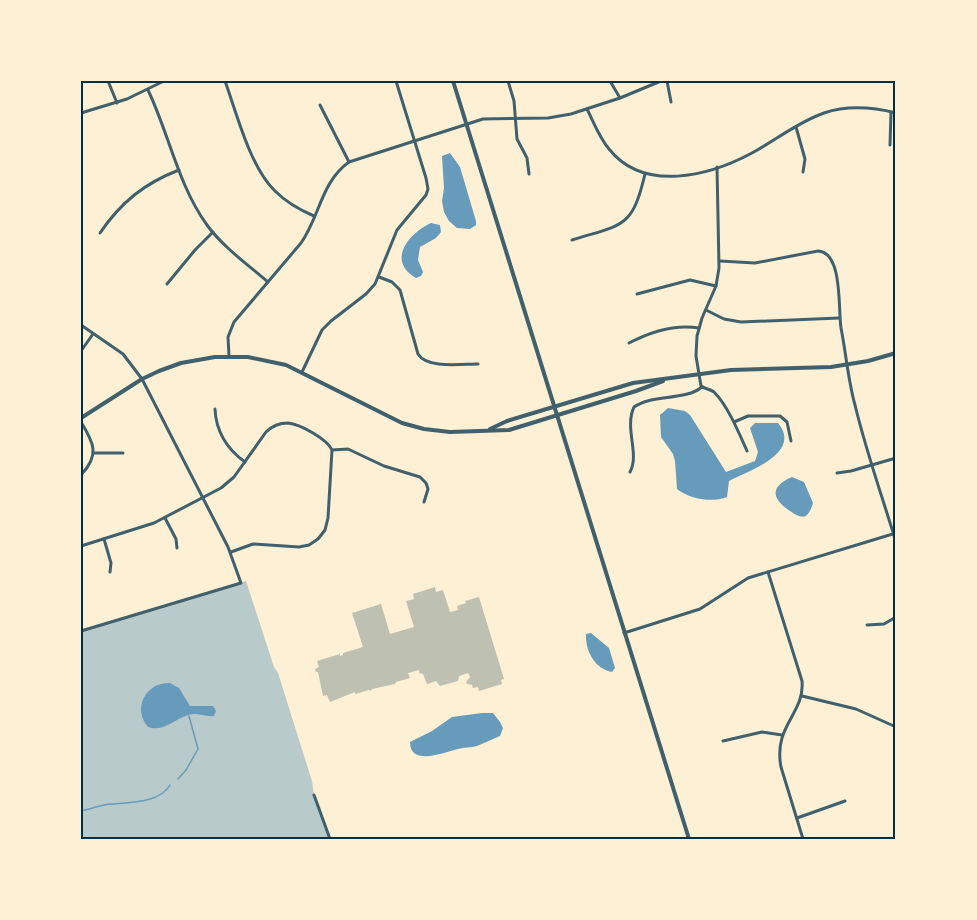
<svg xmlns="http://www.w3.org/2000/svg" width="977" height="920" font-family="Montserrat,sans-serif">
<rect width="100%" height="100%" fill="#fdf0d5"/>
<path fill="#b9caca" d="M246,581l28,86 4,6 34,108 2,14 16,44h-249v-208z"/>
<g fill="#669bbc">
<path d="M450,153l10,14 16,54v4l-6,4 -13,-1 -8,-7 -5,-9 -2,-11 2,-13 -2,-32z"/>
<path d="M431,223l9,2 1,7 -5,6 -16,9 -2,13 5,12 -2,4 -5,2c-30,-17 -7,-45 15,-55z"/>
<path d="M668,408l17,3 5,4 36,57 29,-11 3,-9 -8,-24 5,-5h23c25,30 -30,48 -49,58l-2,16c-16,6 -37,2 -50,-8l-2,-28 -2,-7 -12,-17 -1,-22z"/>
<path d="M792,477l12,5 9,21c-5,16 -10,17 -23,8 -18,-12 -21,-24 2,-34z"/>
<path d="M591,633l18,15 6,20 -3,4c-17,-3 -27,-21 -26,-38z"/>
<path d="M170,683l9,5 11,18h23l3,5 -2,5c-7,1 -13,-2 -20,-2 -17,1 -28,19 -46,13 -16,-19 -2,-45 22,-44z"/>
<path d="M482,713h11l7,9 3,6 -3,8c-8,3 -15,7 -23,10 -6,2 -13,1 -19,3 -13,3 -48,18 -48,-7l22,-11 20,-14z"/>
</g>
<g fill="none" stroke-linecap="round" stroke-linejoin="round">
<g stroke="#669bbc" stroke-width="1.5">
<path d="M178,779l8,-9 12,-21 -9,-33"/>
<path d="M81,811c8,-2 15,-4 23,-6 19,-3 55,0 66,-20"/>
</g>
</g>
<path fill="#bec0b2" d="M435,587l1,5 7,-2 7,22 8,-2 -1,-4 9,-3 -1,-2 14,-4 25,82 -3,1 1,4 -23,7 -1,-4 -5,1 -1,-3 -5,-1 -1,-2 4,-5 -2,-4 -9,3 -1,5 -18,5 -4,-5 -9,3 -4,-10 -4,-1v-3l-11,3 2,5 -14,4 -1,2 -23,5 -1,2 -2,-1 -14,4v-2l-25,10 -3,-7 -4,1 -5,-24h-2l-1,-3 4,-2 -2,-6 23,-7v2l3,-1v-2l20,-6 -11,-34 29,-9 9,30 24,-7 -8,-26 8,-2 -1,-5z"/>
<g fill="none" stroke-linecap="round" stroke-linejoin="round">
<g stroke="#3f606c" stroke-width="3">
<path d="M108,81l9,22"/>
<path d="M225,81c12,33 25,86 50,110 11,11 25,19 39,25"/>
<path d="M508,81l6,20 3,38 10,19 2,16"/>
<path d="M610,81l10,17"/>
<path d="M667,81l4,21"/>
<path d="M148,90c21,44 30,95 59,135 16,22 40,39 61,57"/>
<path d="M320,105l29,57"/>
<path d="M587,109c7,14 12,28 22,40 35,44 100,27 143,4 24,-13 46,-31 72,-40 24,-8 48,-6 72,0"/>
<path d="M81,113l46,-14 37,-18"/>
<path d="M796,127l9,32 -2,13"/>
<path d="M890,145l1,-33"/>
<path d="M717,167l2,101 -3,18 -14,32 -5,18 -1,20 5,30c4,3 9,3 13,6 14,14 25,41 33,59"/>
<path d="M100,233c21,-31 45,-50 79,-63"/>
<path d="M572,240c51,-16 60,-11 73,-66"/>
<path d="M720,261l35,2 63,-12c25,1 20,58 23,77 5,25 7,52 14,77 11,46 27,91 41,137"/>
<path d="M379,277l13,5 8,8 18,64c9,15 43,10 60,10"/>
<path d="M167,284l28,-34 18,-18"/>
<path d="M637,294l53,-14 26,6"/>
<path d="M706,310l18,9 17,3 98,-4"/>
<path d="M81,325l42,29 19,25 86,168 13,36 -160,48"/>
<path d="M629,343c21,-11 46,-19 70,-15"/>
<path d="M81,351l12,-17"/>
<path d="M229,356l-1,-19 6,-15 67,-79c19,-27 20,-61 48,-81l134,-43 65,-1 23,-4 49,-16 41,-17"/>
<path d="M302,372l20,-42 9,-9 35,-27 9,-10 22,-54 29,-35 2,-6 -2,-11 -30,-97"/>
<path d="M215,409c1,22 12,40 30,53"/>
<path d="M81,422c13,21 19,33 0,53"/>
<path d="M734,422l14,-6h32l7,6 4,19"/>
<path d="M94,453h29"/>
<path d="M630,472c10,-18 -6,-44 4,-65 18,-13 51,-6 68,-20"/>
<path d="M837,473l14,-2 45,-13"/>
<path d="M165,518l11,21 1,9"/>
<path d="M104,539l7,24 -1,9"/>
<path d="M81,546l73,-23 67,-35 13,-11 32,-45c6,-6 14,-9 22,-9 12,1 39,16 44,27l16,-1 36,17 36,11 6,6 2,6 -4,13"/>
<path d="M231,552l22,-8 46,3 10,-2 9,-6 7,-9 3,-12 4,-68"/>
<path d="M768,572l34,109c3,33 -29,44 -21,86l22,72"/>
<path d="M867,625l17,-1 12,-7"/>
<path d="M624,633l76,-24 48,-31 148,-45"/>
<path d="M802,696l54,13 40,18"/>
<path d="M723,741l39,-9 20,3"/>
<path d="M314,795l16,44"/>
<path d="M797,818l48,-17"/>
</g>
<g stroke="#3f606c" stroke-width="4">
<path d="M453,81l236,758"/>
<path d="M81,418l61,-39 17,-8 22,-8 34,-6h33l38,8 116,58 22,6 26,3 59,-2 127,-39 27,-10"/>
<path d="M490,429l17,-8 126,-38 98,-13 100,-3 37,-6 28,-8"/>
</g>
</g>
<rect width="977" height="920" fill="none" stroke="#fdf0d5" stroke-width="165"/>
<rect x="82" y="82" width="812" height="756" fill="none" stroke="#003049" stroke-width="2"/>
</svg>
